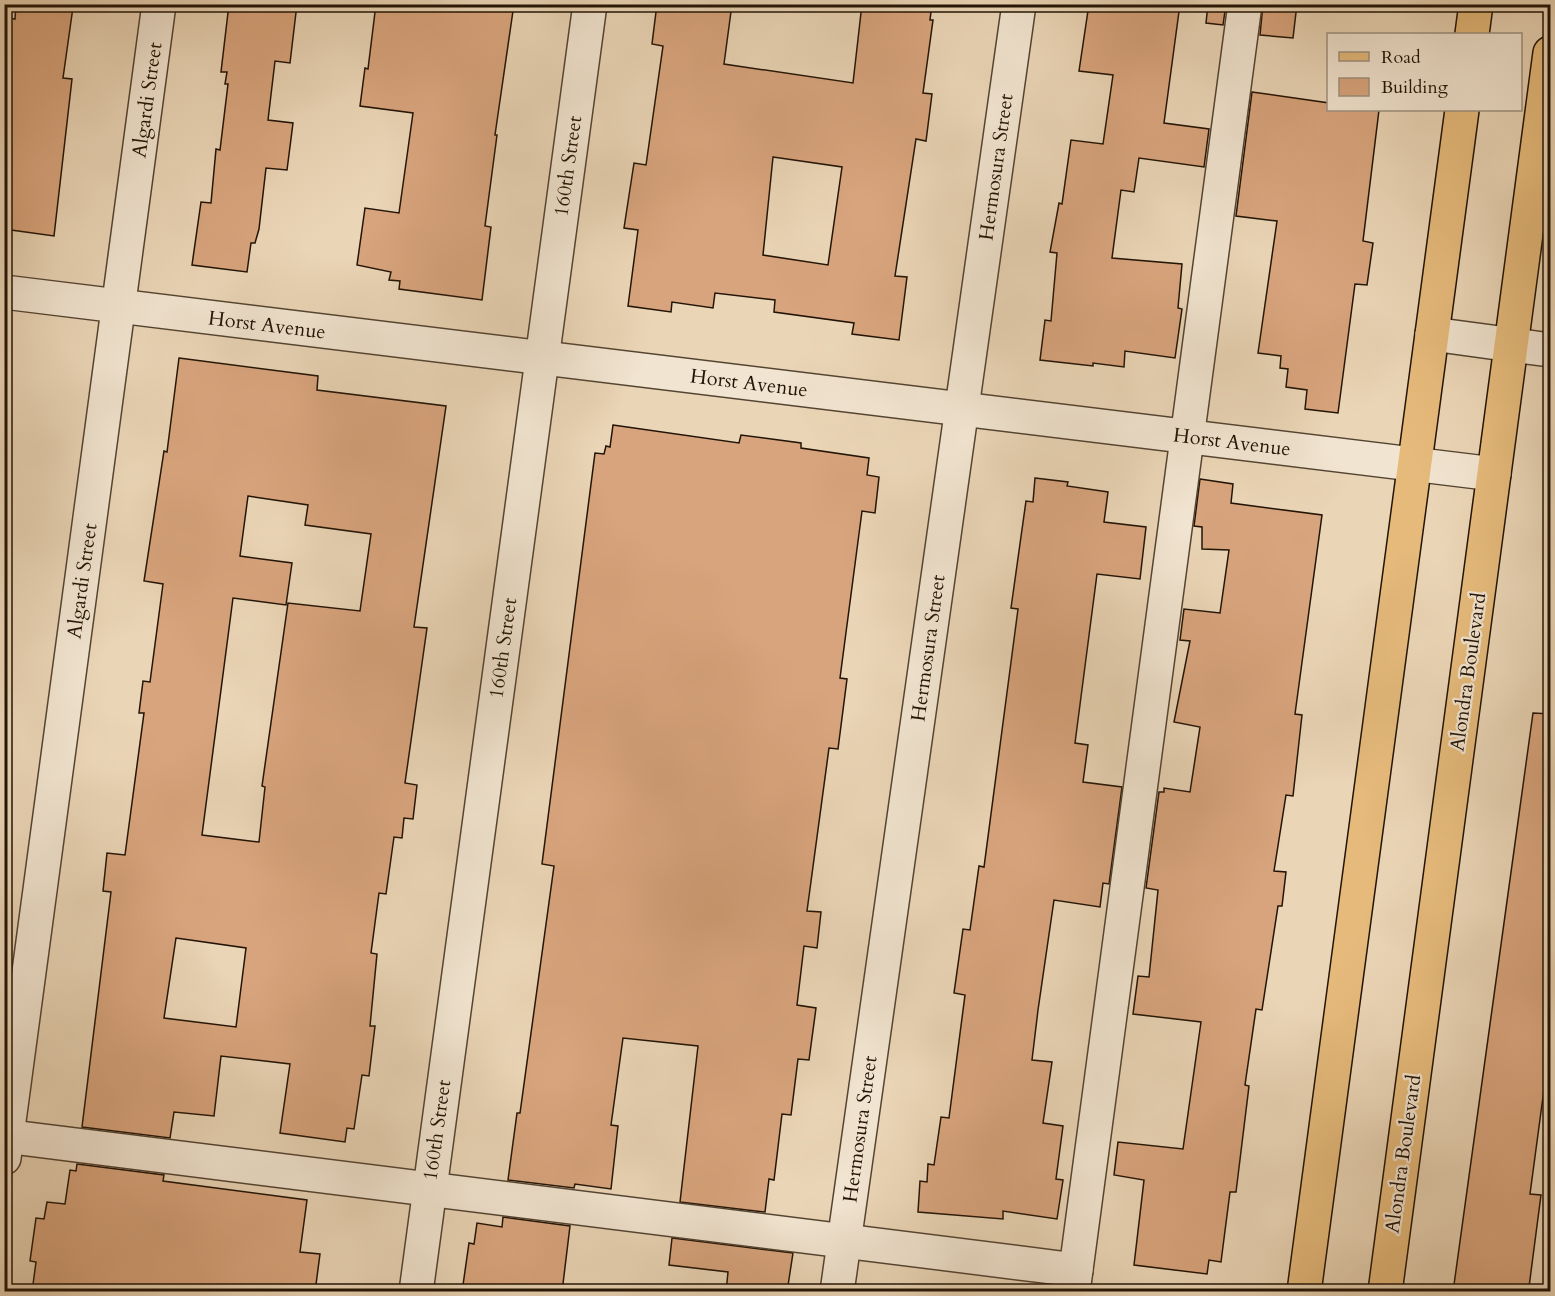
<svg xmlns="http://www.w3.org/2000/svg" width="1555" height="1296" font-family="Cardo,serif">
<rect width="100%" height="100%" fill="#ead5b6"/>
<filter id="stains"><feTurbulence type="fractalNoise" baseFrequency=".00333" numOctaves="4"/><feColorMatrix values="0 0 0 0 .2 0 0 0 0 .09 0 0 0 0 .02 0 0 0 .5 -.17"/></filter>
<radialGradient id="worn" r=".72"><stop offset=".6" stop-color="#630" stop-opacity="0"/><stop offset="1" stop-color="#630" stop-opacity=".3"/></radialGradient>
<g fill="#d8a47d" stroke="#221406" stroke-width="1.5" fill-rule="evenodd">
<path d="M16,4h56l1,3 -10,71 9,1 -18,157 -50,-7v-48l7,-45 -7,-1v-84l5,-33 6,1z"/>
<path d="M229,4h68l-7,59 -15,-2 -7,59 25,3 -6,47 -21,-2 -7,61 -4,14h-4l-4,29 -55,-7 9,-63 10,1 5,-54 4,1 8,-66h-3l2,-12h-6z"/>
<path d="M376,4h138l-19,131h2l-12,91 6,1 -9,73 -83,-11 1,-8 -11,-1 2,-8 -34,-7 8,-57 34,5 14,-100 -53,-7 5,-38 3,1z"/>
<path d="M657,4h75l-8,60 129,19 9,-79h70l-2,16h3l-10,73 9,1 -6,47 -10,-2 -21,137 12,1 -8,63 -47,-6 2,-11 -80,-11 1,-12 -60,-7 -2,15 -41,-6 -1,10 -43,-6 10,-76 -14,-2 10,-65 12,2 17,-119 -11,-2zM773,157l69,10 -14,98 -65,-10z"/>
<path d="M1089,4h91l-16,119 45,6 -5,38 -65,-9 -5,34 -13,-2 -9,68 70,6 -4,44 4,1 -7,49 -50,-7 -1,16 -31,-4v3l-53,-6 5,-40 6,1 6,-68 -7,-1 9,-49 3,1 9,-64 32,4 10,-69 -34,-4z"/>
<path d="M1208,4h18l-3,21 -17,-2z"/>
<path d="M1263,4h34l-4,34 -33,-3z"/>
<path d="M1252,92l77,11v7h50l-16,131 10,2 -6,42 -12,-1 -17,129 -33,-4 2,-19 -21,-3 2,-18 -8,-1 1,-12 -23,-3 19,-132 -41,-5z"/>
<path d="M179,358l139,18 -1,14 129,16 -32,221 13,1 -22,155 12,2 -4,34 -9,-1 -2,20 -8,-1 -8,57 -7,-1 -8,60 6,1 -7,72h5l-6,50 -7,-1 -8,54 -7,-1 -2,14 -65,-9 10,-69 -69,-8 -7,60 -40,-4 -4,26 -88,-11 29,-235 -8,-1 4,-38 18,2 19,-142h-5l4,-32 7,1 13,-98 -19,-3 20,-130 3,1zM248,496l60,9 -3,20 66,9 -11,77 -72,-8 -26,183 3,1 -6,55 -57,-7 31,-237 53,7 6,-42 -52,-7zM176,938l70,10 -10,79 -72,-9z"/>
<path d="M613,425l126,18 2,-8 60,8v5l68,10 -2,17 12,2 -4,36 -13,-2 -22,167 7,1 -9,70 -9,-1 -22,163 14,1 -4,36 -13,-2 -7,59 19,3 -7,52 -11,-1 -7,56 -9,-1 -8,66 -5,-1 -4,33 -85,-10 18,-156 -75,-8 -12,87 7,1 -7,63 -36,-5 -1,4 -66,-8 9,-67h3l34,-247 -12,-2 53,-411 9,1 2,-8 4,1z"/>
<path d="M1035,478l33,4 -1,4 41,6 -4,30 42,5 -6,52 -43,-5 -22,169 13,2 -5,37 39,5 -13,97 -6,-1 -3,24 -46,-7 -16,110 -6,50 20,2 -9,61 20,3 -7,53 7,1 -6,39 -54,-8v8l-85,-7 2,-31 7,1 1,-18 6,1 7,-48 8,1 16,-123 -11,-2 9,-64 7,1 9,-64 5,1 34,-258 -7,-1 15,-107 7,1z"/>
<path d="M1200,479l33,5 -2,19 91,12 -27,199 7,1 -9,81 -7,-1 -12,76 12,1 -4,34h-4l-16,104 -6,-1 -11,76 4,1 -13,106h-6l-9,70 -12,-2 -2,14 -73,-9 10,-85 -30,-5 4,-33 65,7 18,-127 -68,-8 5,-38 11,1 9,-87 -12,-2 13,-96h5v-4l26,4 10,-65 -26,-5 16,-81 -10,-1 4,-31 36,4 9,-63 -27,-1v-22l-8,-1z"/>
<path d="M1533,713l18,1v353h-4l-17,127 11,1 -12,92 -11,-2 -1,7h-64z"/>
<path d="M77,1164l87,11 -1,6 144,19 -7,52 20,2 -5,38h-283l4,-30 -6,-1 6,-43 8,1 3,-17 18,2 5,-34 6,1z"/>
<path d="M503,1217l67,9 -8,66h-100l7,-49 5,1 3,-21 25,4z"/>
<path d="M672,1238l121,15 -6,39h-61l2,-20 -59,-7z"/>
</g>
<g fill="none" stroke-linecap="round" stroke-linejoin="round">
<defs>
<g id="minor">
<path d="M4,292l1490,182"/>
<path d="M1432,334l118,16"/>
<path d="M4,1136l1072,134"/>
<path d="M4,1158l155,-1154"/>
<path d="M416,1292l174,-1288"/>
<path d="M837,1292l182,-1288"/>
<path d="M1073,1292l172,-1288"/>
</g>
<g id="major">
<path d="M1472,34l4,-30"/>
<path d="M1304,1292l158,-1182"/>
<path d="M1385,1292l165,-1239"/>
</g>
</defs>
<use href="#minor" stroke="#544432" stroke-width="36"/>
<use href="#major" stroke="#221406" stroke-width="36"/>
<use href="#minor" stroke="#f1e4d0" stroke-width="33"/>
<use href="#major" stroke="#e5ba7b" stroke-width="33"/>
</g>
<g text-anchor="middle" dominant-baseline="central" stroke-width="4.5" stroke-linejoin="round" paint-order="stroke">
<g font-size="20" fill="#221406" stroke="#f1e4d0">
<text transform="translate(147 100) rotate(-82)">Algardi Street</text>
<text transform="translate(568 166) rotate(-82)">160th Street</text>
<text transform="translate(996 167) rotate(-82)">Hermosura Street</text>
<text transform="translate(267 325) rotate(7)">Horst Avenue</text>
<text transform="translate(749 383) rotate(7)">Horst Avenue</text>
<text transform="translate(1232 442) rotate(7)">Horst Avenue</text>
<text transform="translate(82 581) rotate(-82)">Algardi Street</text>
<text transform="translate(503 648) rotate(-82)">160th Street</text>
<text transform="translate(928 648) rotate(-82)">Hermosura Street</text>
<text transform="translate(1468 672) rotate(-82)">Alondra Boulevard</text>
<text transform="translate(860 1129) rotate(-82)">Hermosura Street</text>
<text transform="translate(437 1130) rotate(-82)">160th Street</text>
<text transform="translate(1403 1154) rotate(-82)">Alondra Boulevard</text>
</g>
</g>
<rect width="1555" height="1296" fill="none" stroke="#ead5b6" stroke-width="24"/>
<rect x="6" y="6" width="1543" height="1284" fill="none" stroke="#221406" stroke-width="3"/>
<rect x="12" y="12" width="1531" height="1272" fill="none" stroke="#221406" stroke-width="1.5"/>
<rect x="1327" y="33" width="195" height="78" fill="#f1e4d0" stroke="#9e917f" stroke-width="1.5"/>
<rect x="1339" y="52" width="30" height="9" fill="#e5ba7b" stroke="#9e917f" stroke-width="1.5"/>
<text x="1381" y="63" font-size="18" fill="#221406">Road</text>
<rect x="1339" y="78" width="30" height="18" fill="#d8a47d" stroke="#9e917f" stroke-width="1.5"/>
<text x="1381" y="93" font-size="18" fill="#221406">Building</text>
<rect width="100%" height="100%" filter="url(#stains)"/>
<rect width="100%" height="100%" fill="url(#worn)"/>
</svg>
